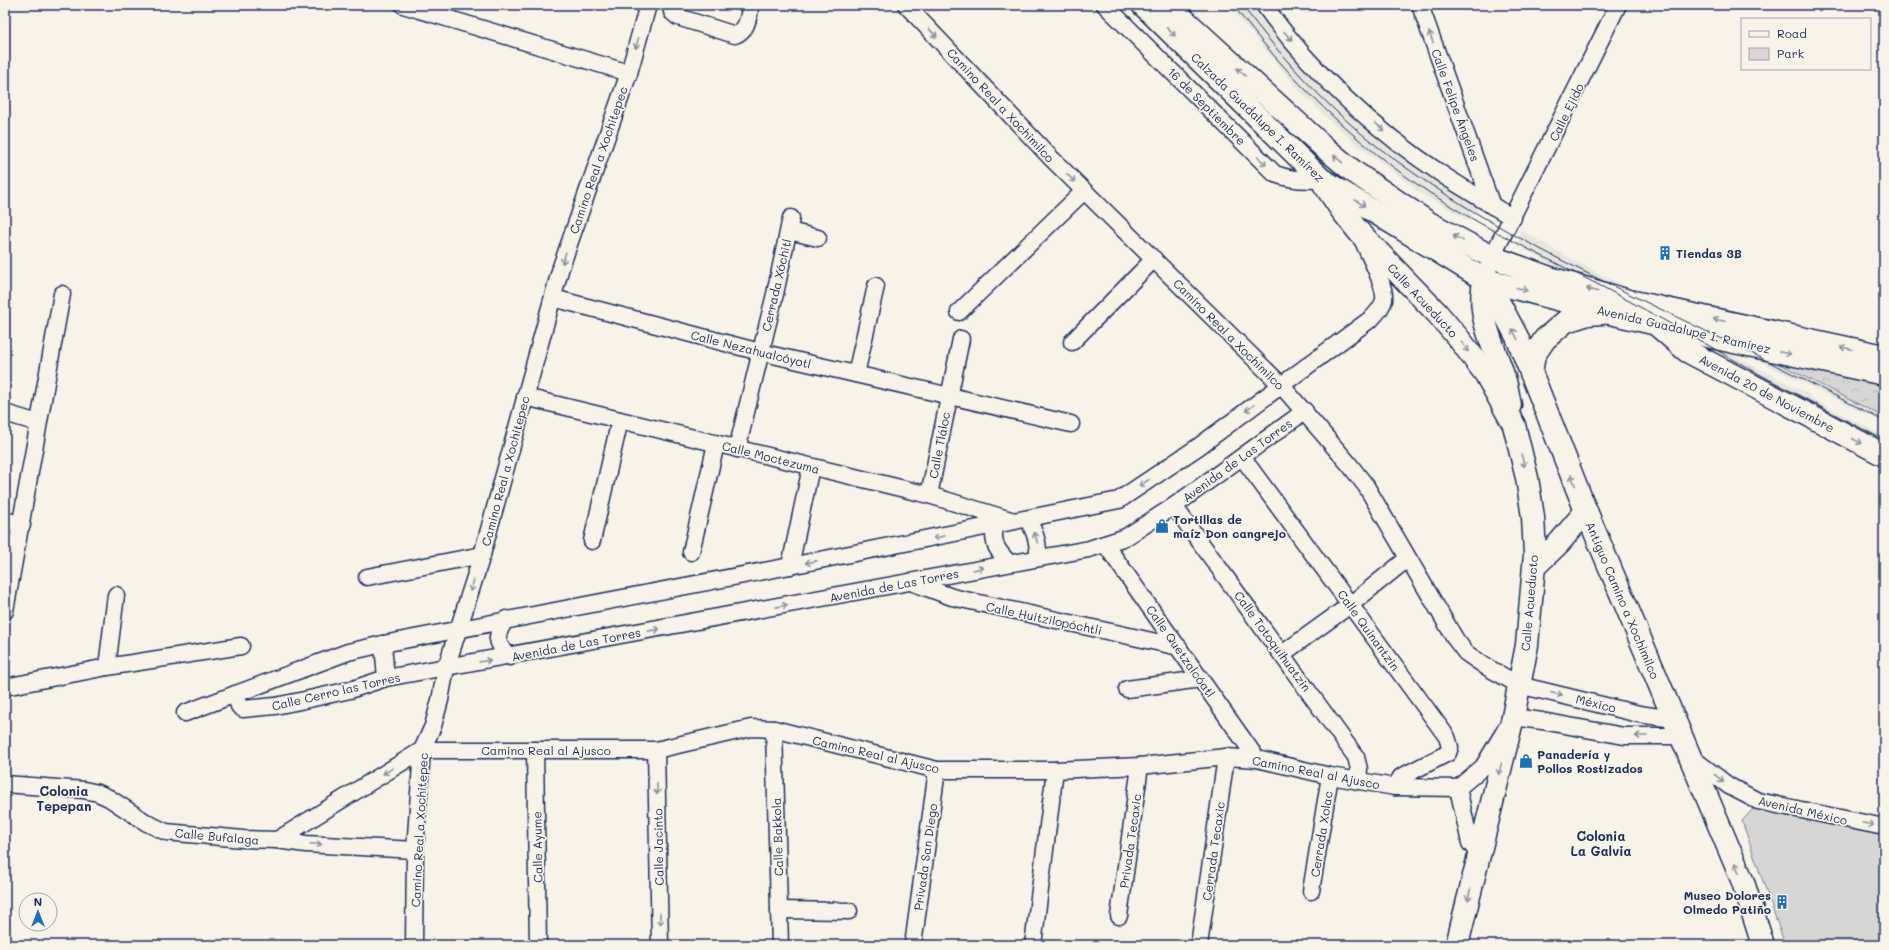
<svg xmlns="http://www.w3.org/2000/svg" width="1889" height="950" font-family="Mali,sans-serif">
<defs>
<pattern id="forest-crowns" width="20" height="18" patternUnits="userSpaceOnUse"><rect width="20" height="18" fill="#d7d6d4"/><path d="M2 6a3 3 0 1 1 6 0M12 15a3 3 0 1 1 6 0" fill="none" stroke="#b8b8b8"/></pattern>
</defs>
<rect width="100%" height="100%" fill="#f7f3e8"/>
<filter id="ink" filterUnits="userSpaceOnUse"><feTurbulence type="fractalNoise" baseFrequency=".025" numOctaves="2"/><feDisplacementMap in="SourceGraphic" scale="8" xChannelSelector="R" yChannelSelector="G"/><feConvolveMatrix kernelMatrix="1 2 1 2 8 2 1 2 1" color-interpolation-filters="sRGB"/></filter>
<g filter="url(#ink)">
<g fill="#e6e5de">
<path d="M1228,5h22l55,66 59,56 64,49 51,32 -11,12 -55,-31 1,-2 -53,-39 -28,-24 -35,-35z"/>
<path d="M1520,230l55,31 47,24 -41,-4 -64,-36z"/>
<path d="M1757,352l127,65v6l-133,-66z"/>
<path d="M1731,354l79,41 -1,2 75,39v9l-159,-86z"/>
</g>
<path fill="#d7d6d4" stroke="#798299" d="M1763,798l121,21v126h-99l-43,-124z"/>
<path fill="url(#forest-crowns)" stroke="#798299" d="M1758,353l118,29 8,5v30z"/>
<g fill="none" stroke-linecap="round" stroke-linejoin="round">
<defs>
<g id="street">
<path d="M403,5l226,68"/>
<path d="M672,5v7l6,5 57,18c13,-5 13,-18 16,-30"/>
<path d="M906,5l146,154 229,226 68,79 17,22 90,154 10,13 19,13 34,19 120,29 34,5"/>
<path d="M1105,5l170,169c16,6 29,7 46,5"/>
<path d="M1264,5c48,68 112,126 182,172 22,14 44,27 67,41"/>
<path d="M1420,5l72,201"/>
<path d="M789,231l29,7"/>
<path d="M1492,257l126,-252"/>
<path d="M553,298l207,54 311,72"/>
<path d="M959,312l125,-121"/>
<path d="M1072,342l82,-83"/>
<path d="M856,374l20,-88"/>
<path d="M525,397l404,98 85,26"/>
<path d="M5,413l33,10"/>
<path d="M737,449l38,-155 16,-76"/>
<path d="M1242,457l205,280 3,10 -2,6 -47,24 -6,10"/>
<path d="M929,495l32,-156"/>
<path d="M1174,506l182,251 3,12 -1,12"/>
<path d="M1028,519c7,14 11,24 10,39"/>
<path d="M5,520l17,5"/>
<path d="M994,526c-1,19 2,23 15,37"/>
<path d="M592,541l28,-121"/>
<path d="M1105,544l152,215"/>
<path d="M691,552l25,-108"/>
<path d="M790,566l21,-99"/>
<path d="M367,577l115,-22"/>
<path d="M911,582l41,15 227,50"/>
<path d="M5,611l57,-317"/>
<path d="M506,619c-11,17 -12,23 4,38"/>
<path d="M383,644l3,34"/>
<path d="M1282,654l68,-49 57,-46"/>
<path d="M107,667l9,-72"/>
<path d="M5,687l102,-20 134,-21"/>
<path d="M1127,689l74,-10"/>
<path d="M235,694l4,12 4,3 32,-3 25,-5 50,-11 36,-12 703,-129 37,-12 48,-31 131,-95"/>
<path d="M185,713l163,-61 35,-8 407,-78 329,-66 79,-53 174,-129c5,-5 10,-11 12,-18 2,-15 -15,-44 -21,-59"/>
<path d="M774,729l6,216"/>
<path d="M535,750l3,195"/>
<path d="M656,750l4,195"/>
<path d="M1691,757l38,29 29,15 126,26"/>
<path d="M5,784l79,6 14,3 11,5 38,25 19,9 77,7 34,1 29,4 109,6"/>
<path d="M1458,788l12,55 9,11"/>
<path d="M277,840l145,-90h234l95,-22 23,1 163,41h118l85,-4 86,-9 31,2 73,17 65,11 63,1 25,-21 30,-50 29,4 82,15h56"/>
<path d="M1311,891l19,-115"/>
<path d="M779,910l70,1"/>
<path d="M1119,916l21,-150"/>
<path d="M414,945l1,-95 7,-100 11,-24 7,-26 6,-32 36,-113 79,-288 68,-194 19,-68"/>
<path d="M913,945l24,-175"/>
<path d="M1033,945l22,-175"/>
<path d="M1199,945l27,-188"/>
</g>
<g id="secondary">
<path d="M1143,5l178,174 164,101 125,33 115,27 159,34"/>
<path d="M1168,5l158,144 28,23 75,51 63,34 58,21 79,23 255,55"/>
<path d="M1324,184l19,28 16,20 78,81 23,27 25,33 29,52 13,53 6,39 2,37 -8,91 -14,72 -56,228"/>
<path d="M1486,274c-12,38 7,68 18,104 3,8 4,18 6,27"/>
<path d="M1485,280l12,19 20,38 69,174 157,371 20,63"/>
<path d="M1657,325l30,26 197,104"/>
<path d="M1531,373l3,-18 11,-16 21,-18 22,-7 14,-1"/>
<path d="M1535,566l24,-23 27,-32"/>
</g>
</defs>
<use href="#street" stroke="#1b2f5e" stroke-width="19"/>
<use href="#secondary" stroke="#1b2f5e" stroke-width="25"/>
<use href="#street" stroke="#f7f3e8" stroke-width="16"/>
<use href="#secondary" stroke="#f7f3e8" stroke-width="22"/>
<g stroke="#1b2f5e" stroke-width="1">
<path d="M1233,5c55,73 121,138 197,188 64,42 133,72 199,108 45,24 88,50 132,74 41,22 82,44 123,65"/>
<path d="M1242,5c43,58 94,112 152,154 98,72 211,123 320,176 57,27 114,57 170,86"/>
</g>
</g>
<defs><path id="oneway-shaft" d="M-6 0H5M1.5-3L5.5 0L1.5 3" fill="none" stroke-width="1.6" stroke-linecap="round" stroke-linejoin="round"/></defs>
<g stroke="#8991a3">
<use href="#oneway-shaft" transform="translate(1171 32) rotate(44)"/>
<use href="#oneway-shaft" transform="translate(933 33) rotate(47)"/>
<use href="#oneway-shaft" transform="translate(1288 36) rotate(48)"/>
<use href="#oneway-shaft" transform="translate(1431 37) rotate(-110)"/>
<use href="#oneway-shaft" transform="translate(637 43) rotate(105)"/>
<use href="#oneway-shaft" transform="translate(1241 72) rotate(-138)"/>
<use href="#oneway-shaft" transform="translate(1380 127) rotate(40)"/>
<use href="#oneway-shaft" transform="translate(1338 159) rotate(-141)"/>
<use href="#oneway-shaft" transform="translate(1262 161) rotate(45)"/>
<use href="#oneway-shaft" transform="translate(1071 178) rotate(44)"/>
<use href="#oneway-shaft" transform="translate(1360 203) rotate(31)"/>
<use href="#oneway-shaft" transform="translate(1458 238) rotate(-151)"/>
<use href="#oneway-shaft" transform="translate(564 258) rotate(108)"/>
<use href="#oneway-shaft" transform="translate(1522 289) rotate(15)"/>
<use href="#oneway-shaft" transform="translate(1592 290) rotate(-164)"/>
<use href="#oneway-shaft" transform="translate(1719 320) rotate(-168)"/>
<use href="#oneway-shaft" transform="translate(1515 334) rotate(-116)"/>
<use href="#oneway-shaft" transform="translate(1465 347) rotate(54)"/>
<use href="#oneway-shaft" transform="translate(1846 348) rotate(-168)"/>
<use href="#oneway-shaft" transform="translate(1785 353) rotate(12)"/>
<use href="#oneway-shaft" transform="translate(1250 408) rotate(144)"/>
<use href="#oneway-shaft" transform="translate(1857 441) rotate(28)"/>
<use href="#oneway-shaft" transform="translate(1523 461) rotate(76)"/>
<use href="#oneway-shaft" transform="translate(1573 480) rotate(-112)"/>
<use href="#oneway-shaft" transform="translate(1144 483) rotate(146)"/>
<use href="#oneway-shaft" transform="translate(939 537) rotate(169)"/>
<use href="#oneway-shaft" transform="translate(1036 538) rotate(-107)"/>
<use href="#oneway-shaft" transform="translate(811 562) rotate(169)"/>
<use href="#oneway-shaft" transform="translate(978 569) rotate(-11)"/>
<use href="#oneway-shaft" transform="translate(472 586) rotate(107)"/>
<use href="#oneway-shaft" transform="translate(782 606) rotate(-11)"/>
<use href="#oneway-shaft" transform="translate(654 630) rotate(-11)"/>
<use href="#oneway-shaft" transform="translate(485 661) rotate(-10)"/>
<use href="#oneway-shaft" transform="translate(1557 694) rotate(13)"/>
<use href="#oneway-shaft" transform="translate(1641 736) rotate(180)"/>
<use href="#oneway-shaft" transform="translate(1500 769) rotate(104)"/>
<use href="#oneway-shaft" transform="translate(388 771) rotate(148)"/>
<use href="#oneway-shaft" transform="translate(1719 778) rotate(38)"/>
<use href="#oneway-shaft" transform="translate(657 789) rotate(89)"/>
<use href="#oneway-shaft" transform="translate(1868 824) rotate(12)"/>
<use href="#oneway-shaft" transform="translate(316 844) rotate(3)"/>
<use href="#oneway-shaft" transform="translate(1737 868) rotate(-113)"/>
<use href="#oneway-shaft" transform="translate(1469 895) rotate(104)"/>
<use href="#oneway-shaft" transform="translate(660 919) rotate(89)"/>
</g>
</g>
<defs>
<symbol id="building-bare" viewBox="-9 -9 18 18"><path d="M-4-6H4V6H1V3H-1V6H-4ZM-2.5-4.3h1.7v1.8h-1.7ZM.8-4.3h1.7v1.8H.8ZM-2.5-1h1.7V.8h-1.7ZM.8-1h1.7V.8H.8Z" fill="#1f6fb2" stroke="#f7f3e8" stroke-width="2.5" paint-order="stroke"/></symbol>
<symbol id="shop-bare" viewBox="-9 -9 18 18"><path d="M-5-2.5h2.3a2.7 3.5 0 0 1 5.4 0H5L5.5 6h-11ZM-1.5-2.5h3a1.5 2.3 0 0 0-3 0Z" fill="#1f6fb2" stroke="#f7f3e8" stroke-width="2.5" paint-order="stroke"/></symbol>
</defs>
<g fill-rule="evenodd">
<use href="#building-bare" x="1655" y="243" width="20" height="20"/>
<use href="#shop-bare" x="1152" y="516" width="20" height="20"/>
<use href="#shop-bare" x="1516" y="751" width="20" height="20"/>
<use href="#building-bare" x="1772" y="892" width="20" height="20"/>
</g>
<g text-anchor="middle" dominant-baseline="central" stroke-width="3.5" stroke-linejoin="round" paint-order="stroke">
<g font-size="12" fill="#1b2f5e" stroke="#f7f3e8">
<text transform="translate(1001 105) rotate(47)">Camino Real a Xochimilco</text>
<text transform="translate(1456 105) rotate(70)">Calle Felipe Ángeles</text>
<text transform="translate(1207 106) rotate(45)">16 de Septiembre</text>
<text transform="translate(1566 112) rotate(-64)">Calle Ejido</text>
<text transform="translate(1258 117) rotate(44)">Calzada Guadalupe I. Ramírez</text>
<text transform="translate(598 160) rotate(-71)">Camino Real a Xochitepec</text>
<text transform="translate(776 285) rotate(-77)">Cerrada Xóchitl</text>
<text transform="translate(1423 300) rotate(47)">Calle Acueducto</text>
<text transform="translate(1684 329) rotate(13)">Avenida Guadalupe I. Ramírez</text>
<text transform="translate(1229 334) rotate(45)">Camino Real a Xochimilco</text>
<text transform="translate(751 349) rotate(14)">Calle Nezahualcóyotl</text>
<text transform="translate(1767 393) rotate(28)">Avenida 20 de Noviembre</text>
<text transform="translate(939 445) rotate(-79)">Calle Tláloc</text>
<text transform="translate(771 457) rotate(14)">Calle Moctezuma</text>
<text transform="translate(1237 460) rotate(-36)">Avenida de Las Torres</text>
<text transform="translate(505 471) rotate(-75)">Camino Real a Xochitepec</text>
<text transform="translate(894 585) rotate(-11)">Avenida de Las Torres</text>
<text transform="translate(1623 600) rotate(67)">Antiguo Camino a Xochimilco</text>
<text transform="translate(1529 603) rotate(-85)">Calle Acueducto</text>
<text transform="translate(1044 618) rotate(12)">Calle Huitzilopóchtli</text>
<text transform="translate(1369 630) rotate(54)">Calle Quinantzin</text>
<text transform="translate(1273 641) rotate(54)">Calle Totoquihuatzin</text>
<text transform="translate(576 644) rotate(-11)">Avenida de Las Torres</text>
<text transform="translate(1181 651) rotate(55)">Calle Quetzalcóatl</text>
<text transform="translate(336 691) rotate(-13)">Calle Cerro las Torres</text>
<text transform="translate(1596 703) rotate(14)">México</text>
<text x="546" y="750">Camino Real al Ajusco</text>
<text transform="translate(876 754) rotate(13)">Camino Real al Ajusco</text>
<text transform="translate(1316 772) rotate(11)">Camino Real al Ajusco</text>
<text transform="translate(1803 810) rotate(13)">Avenida México</text>
<text transform="translate(419 830) rotate(-87)">Camino Real a Xochitepec</text>
<text transform="translate(1321 834) rotate(-81)">Cerrada Xolac</text>
<text transform="translate(217 836) rotate(5)">Calle Bufalaga</text>
<text transform="translate(777 837) rotate(-92)">Calle Bakkola</text>
<text transform="translate(1130 841) rotate(-82)">Privada Tecaxic</text>
<text transform="translate(537 847) rotate(-91)">Calle Ayume</text>
<text transform="translate(658 847) rotate(-91)">Calle Jacinto</text>
<text transform="translate(1213 851) rotate(-82)">Cerrada Tecaxic</text>
<text transform="translate(925 857) rotate(-82)">Privada San Diego</text>
</g>
<g font-size="12" font-weight="bold" fill="#1b2f5e" stroke="#f7f3e8" text-anchor="start">
<text x="1676" y="253">Tiendas 3B</text>
<text x="1173" y="519">Tortillas de<tspan x="1173" dy="14">maíz Don cangrejo</tspan></text>
<text x="1537" y="754">Panadería y<tspan x="1537" dy="14">Pollos Rostizados</tspan></text>
<text x="1771" y="895" text-anchor="end">Museo Dolores<tspan x="1771" dy="14">Olmedo Patiño</tspan></text>
</g>
<g font-size="13" font-weight="bold" fill="#1b2f5e" stroke="#f7f3e8">
<text x="64" y="790">Colonia<tspan x="64" dy="15">Tepepan</tspan></text>
<text x="1601" y="835">Colonia<tspan x="1601" dy="15">La Galvia</tspan></text>
</g>
</g>
<rect width="1889" height="950" fill="none" stroke="#f7f3e8" stroke-width="20"/>
<rect x="10" y="10" width="1869" height="930" fill="none" stroke="#1b2f5e" stroke-width="1.5" filter="url(#ink)"/>
<rect x="1741" y="18" width="130" height="52" fill="#f7f3e8" stroke="#9fa5b1"/>
<rect x="1749" y="31" width="20" height="6" fill="#f7f3e8" stroke="#9fa5b1"/>
<text x="1777" y="38" font-size="12" fill="#1b2f5e">Road</text>
<rect x="1749" y="48" width="20" height="12" fill="#d7d6d4" stroke="#9fa5b1"/>
<text x="1777" y="58" font-size="12" fill="#1b2f5e">Park</text>
<g transform="translate(38 912)"><circle r="19" fill="#f7f3e8" stroke="#9fa5b1"/>
<path d="M0-3L7 15L0 10L-7 15Z" fill="#1f6fb2"/>
<text y="-6" font-size="11" font-weight="bold" text-anchor="middle" fill="#1b2f5e">N</text>
</g>
</svg>
